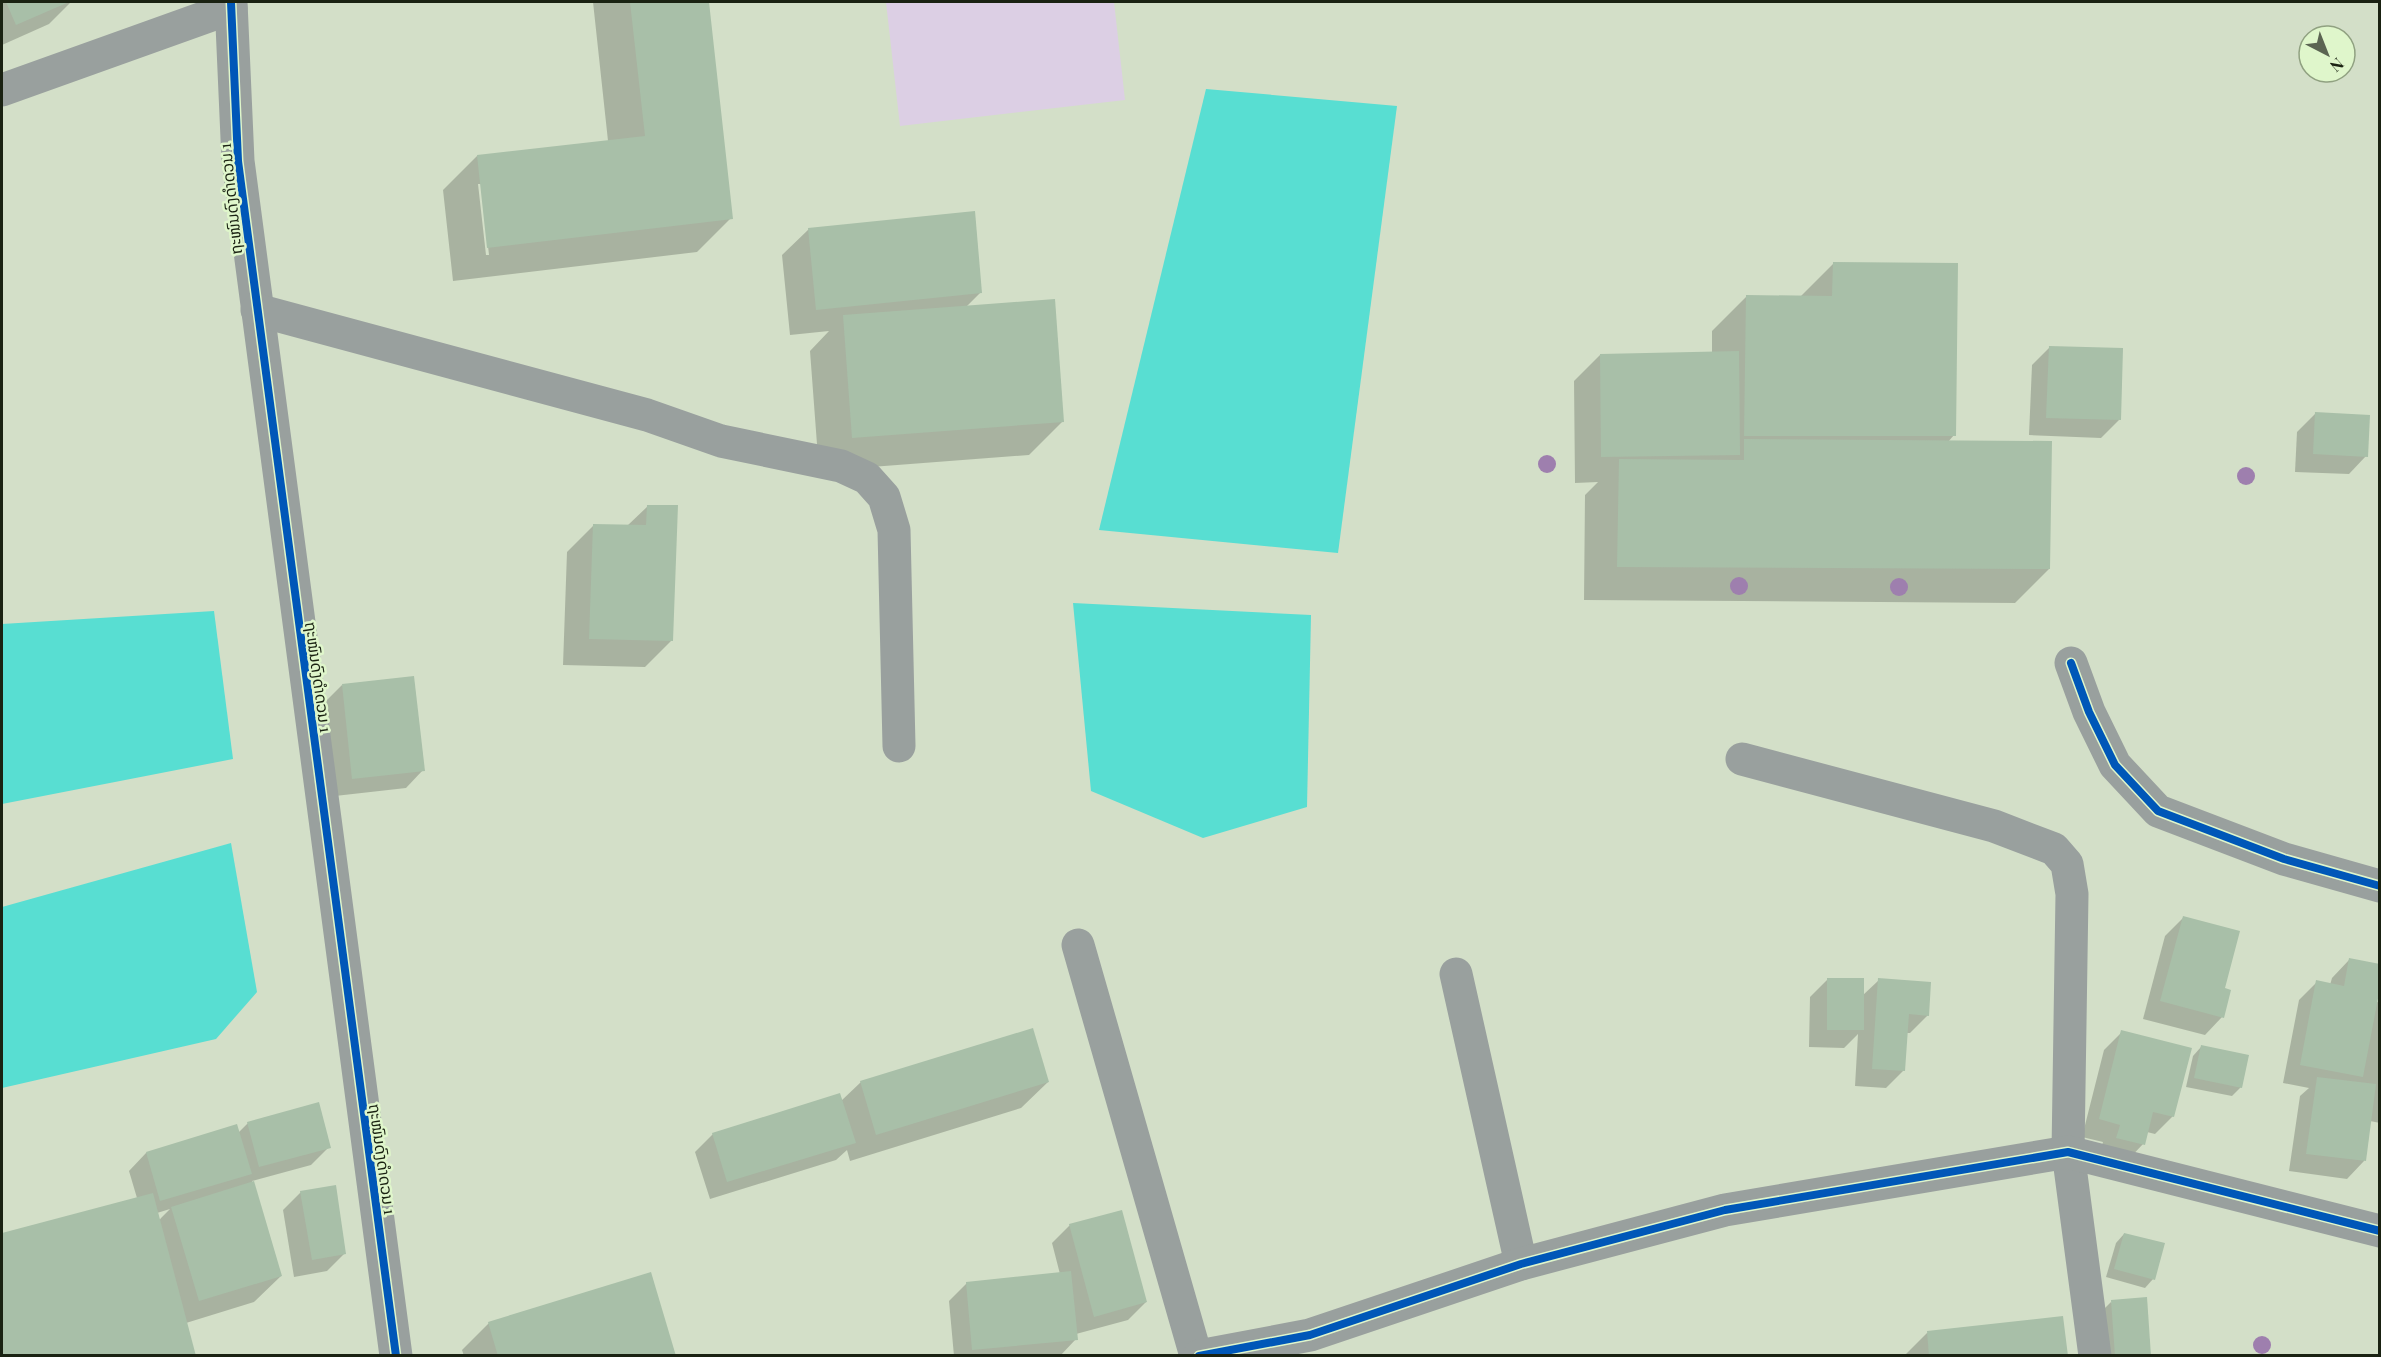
<svg xmlns="http://www.w3.org/2000/svg" width="2381" height="1357" font-family="'Playfair Display','Noto Sans Lao',serif">
<rect width="100%" height="100%" fill="#d3dfc8"/>
<path fill="#dccfe4" d="M886,2h228l11,98 -225,26z"/>
<g fill="#58ded2">
<path d="M1206,89l191,17 -59,447 -239,-23z"/>
<path d="M1073,603l238,12 -4,192 -104,31 -112,-47z"/>
<path d="M214,611l19,148 -231,45v-180z"/>
<path d="M231,843l26,149 -41,47 -214,49v-181z"/>
</g>
<g fill="#0003" fill-rule="evenodd">
<path d="M2,2h69l-22,22 -47,21z"/>
<path d="M593,2h114l24,216 -34,34 -244,29 -10,-91 34,-34 131,-15zM478,184h3l8,71h-3z"/>
<path d="M809,229l172,63 -15,15 97,114 -34,34 -210,16 -9,-120 19,-20 -39,4 -8,-80z"/>
<path d="M1833,264l121,171 -6,7 101,127 -34,34 -431,-3 1,-105 13,-13 -23,1 -1,-102 26,-26 112,-2v-22l34,-34h54z"/>
<path d="M2050,347l69,73 -18,18 -72,-3 3,-70z"/>
<path d="M2315,414l51,42 -17,18 -54,-2 2,-40z"/>
<path d="M648,506l24,134 -27,27 -82,-2 4,-113 27,-27 33,1z"/>
<path d="M342,685l81,85 -17,18 -71,8 -11,-93z"/>
<path d="M2183,918l40,71 -1,28 -17,18 -62,-16 22,-83z"/>
<path d="M2349,960l26,44 5,-4v123l-10,-2 -6,40 -17,18 -58,-8 11,-75 9,-8 -26,-5 16,-83 18,-18 13,3 2,-7z"/>
<path d="M1828,979l34,17 17,-16 49,35 -18,18h-4l-2,37 -18,18 -31,-2 3,-52 -14,14 -35,-1 1,-50z"/>
<path d="M2122,1032l51,84 -18,18 -8,-2 -4,12 -17,18 -27,-7 4,-13 -21,-5 22,-87z"/>
<path d="M2201,1047l40,40 -9,9 -46,-9 7,-31z"/>
<path d="M861,1082h187l-27,26 -171,53 -3,-11 -11,10 -126,39 -15,-47 18,-18 128,-33z"/>
<path d="M248,1123l81,24 -18,18 -59,16 29,95 -27,26 -68,21 8,33h-192v-121l135,-37 -8,-27 17,-18 92,-20zM170,1209l-9,9 -2,3 -2,-8z"/>
<path d="M301,1192l44,61 -18,18 -33,6 -11,-67z"/>
<path d="M1070,1225l76,77 -18,18 -52,14v5l-16,17h-106l-5,-55 18,-18 93,-9 -8,-31z"/>
<path d="M2124,1234l29,45 -8,9 -39,-11 10,-34z"/>
<path d="M2111,1302l38,54h-53l-2,-37z"/>
<path d="M489,1323l186,33h-211l-2,-6z"/>
<path d="M1927,1333l139,23h-162z"/>
</g>
<g fill="#a8bfa8">
<path d="M6,2h63l-53,23z"/>
<path d="M630,2h79l24,217 -246,29 -10,-93 168,-19z"/>
<path d="M975,211l7,82 -166,17 -8,-82z"/>
<path d="M1833,262l125,1 -2,173h-212l2,-141 86,1z"/>
<path d="M1055,299l9,123 -212,16 -9,-123z"/>
<path d="M2049,346l74,2 -2,72 -75,-2z"/>
<path d="M1739,351l1,104 -139,2 -1,-103z"/>
<path d="M2315,412l55,3 -2,42 -55,-3z"/>
<path d="M1744,439l308,2 -2,128 -433,-2 2,-108 125,1z"/>
<path d="M647,505h31l-5,136 -84,-2 4,-115 53,1z"/>
<path d="M414,676l11,95 -73,8 -10,-95z"/>
<path d="M2183,916l57,15 -15,57 6,2 -7,28 -64,-17z"/>
<path d="M2349,958l31,6v24l-17,89 -63,-12 16,-85 28,6z"/>
<rect x="1827" y="978" width="37" height="52"/>
<path d="M1878,978l53,4 -2,34 -20,-2 -4,57 -33,-2z"/>
<path d="M1033,1028l16,54 -173,53 -16,-54z"/>
<path d="M2121,1030l71,18 -18,69 -21,-5 -8,33 -29,-7 4,-13 -21,-6z"/>
<path d="M2201,1045l48,10 -7,33 -48,-10z"/>
<path d="M2317,1077l59,7 -10,77 -60,-7z"/>
<path d="M840,1093l16,50 -129,39 -15,-49z"/>
<path d="M319,1102l12,46 -72,19 -12,-45z"/>
<path d="M237,1124l15,50 -92,27 -14,-49z"/>
<path d="M254,1181l28,95 -83,25 -28,-94z"/>
<path d="M336,1185l10,69 -34,6 -12,-69z"/>
<path d="M153,1193l43,163h-194v-123z"/>
<path d="M1122,1210l25,92 -53,15 -25,-93z"/>
<path d="M2124,1233l41,10 -10,37 -41,-11z"/>
<path d="M1071,1271l7,69 -106,10 -6,-68z"/>
<path d="M651,1272l25,84h-178l-10,-34z"/>
<path d="M2147,1297l4,59h-36l-4,-56z"/>
<path d="M2063,1316l5,40h-139l-2,-25z"/>
</g>
<g fill="none" stroke-linecap="round" stroke-linejoin="round">
<g stroke="#99a09e" stroke-width="33">
<path d="M231,2l7,159 158,1195"/>
<path d="M2,90l229,-82"/>
<path d="M257,310l390,105 74,26 120,25 26,12 17,19 10,33 5,216"/>
<path d="M2071,663l18,49 26,53 43,46 126,48 96,27"/>
<path d="M1742,759l252,67 60,23 13,15 5,30 -4,258 27,204"/>
<path d="M1078,945l118,411"/>
<path d="M1456,974l65,290"/>
<path d="M1199,1356l111,-21 211,-71 204,-54 343,-58 312,79"/>
</g>
<defs>
<g id="cycleway">
<path d="M231,2l7,159 158,1195"/>
<path d="M2071,663l18,49 26,53 43,46 126,48 96,27"/>
<path d="M1199,1356l111,-21 211,-71 204,-54 343,-58 312,79"/>
</g>
</defs>
<use href="#cycleway" stroke="#dff6cb" stroke-width="11"/>
<use href="#cycleway" stroke="#0057b8" stroke-width="8"/>
</g>
<g fill="#9e7fae">
<circle cx="1547" cy="464" r="9"/>
<circle cx="2246" cy="476" r="9"/>
<circle cx="1739" cy="586" r="9"/>
<circle cx="1899" cy="587" r="9"/>
<circle cx="2262" cy="1345" r="9"/>
</g>
<g text-anchor="middle" dominant-baseline="central" stroke-width="5" stroke-linejoin="round" paint-order="stroke">
<g font-size="16" fill="#1a2212" stroke="#dff6cb">
<text transform="translate(230 199) rotate(-96)">ຖະໜົນດົງດຳດວນ 1</text>
<text transform="translate(319 677) rotate(82)">ຖະໜົນດົງດຳດວນ 1</text>
<text transform="translate(383 1159) rotate(82)">ຖະໜົນດົງດຳດວນ 1</text>
</g>
</g>
<rect width="2381" height="1357" fill="none" stroke="#1a2212" stroke-width="6"/>
<g transform="translate(2327 54) rotate(138)"><circle r="28" fill="#dff6cb" stroke="#90a181" stroke-width="1.5"/>
<path d="M0-4.5L10 22L0 15L-10 22Z" fill="#5b6452"/>
<text y="-9" font-size="16" font-weight="bold" text-anchor="middle" fill="#1a2212">N</text>
</g>
</svg>
